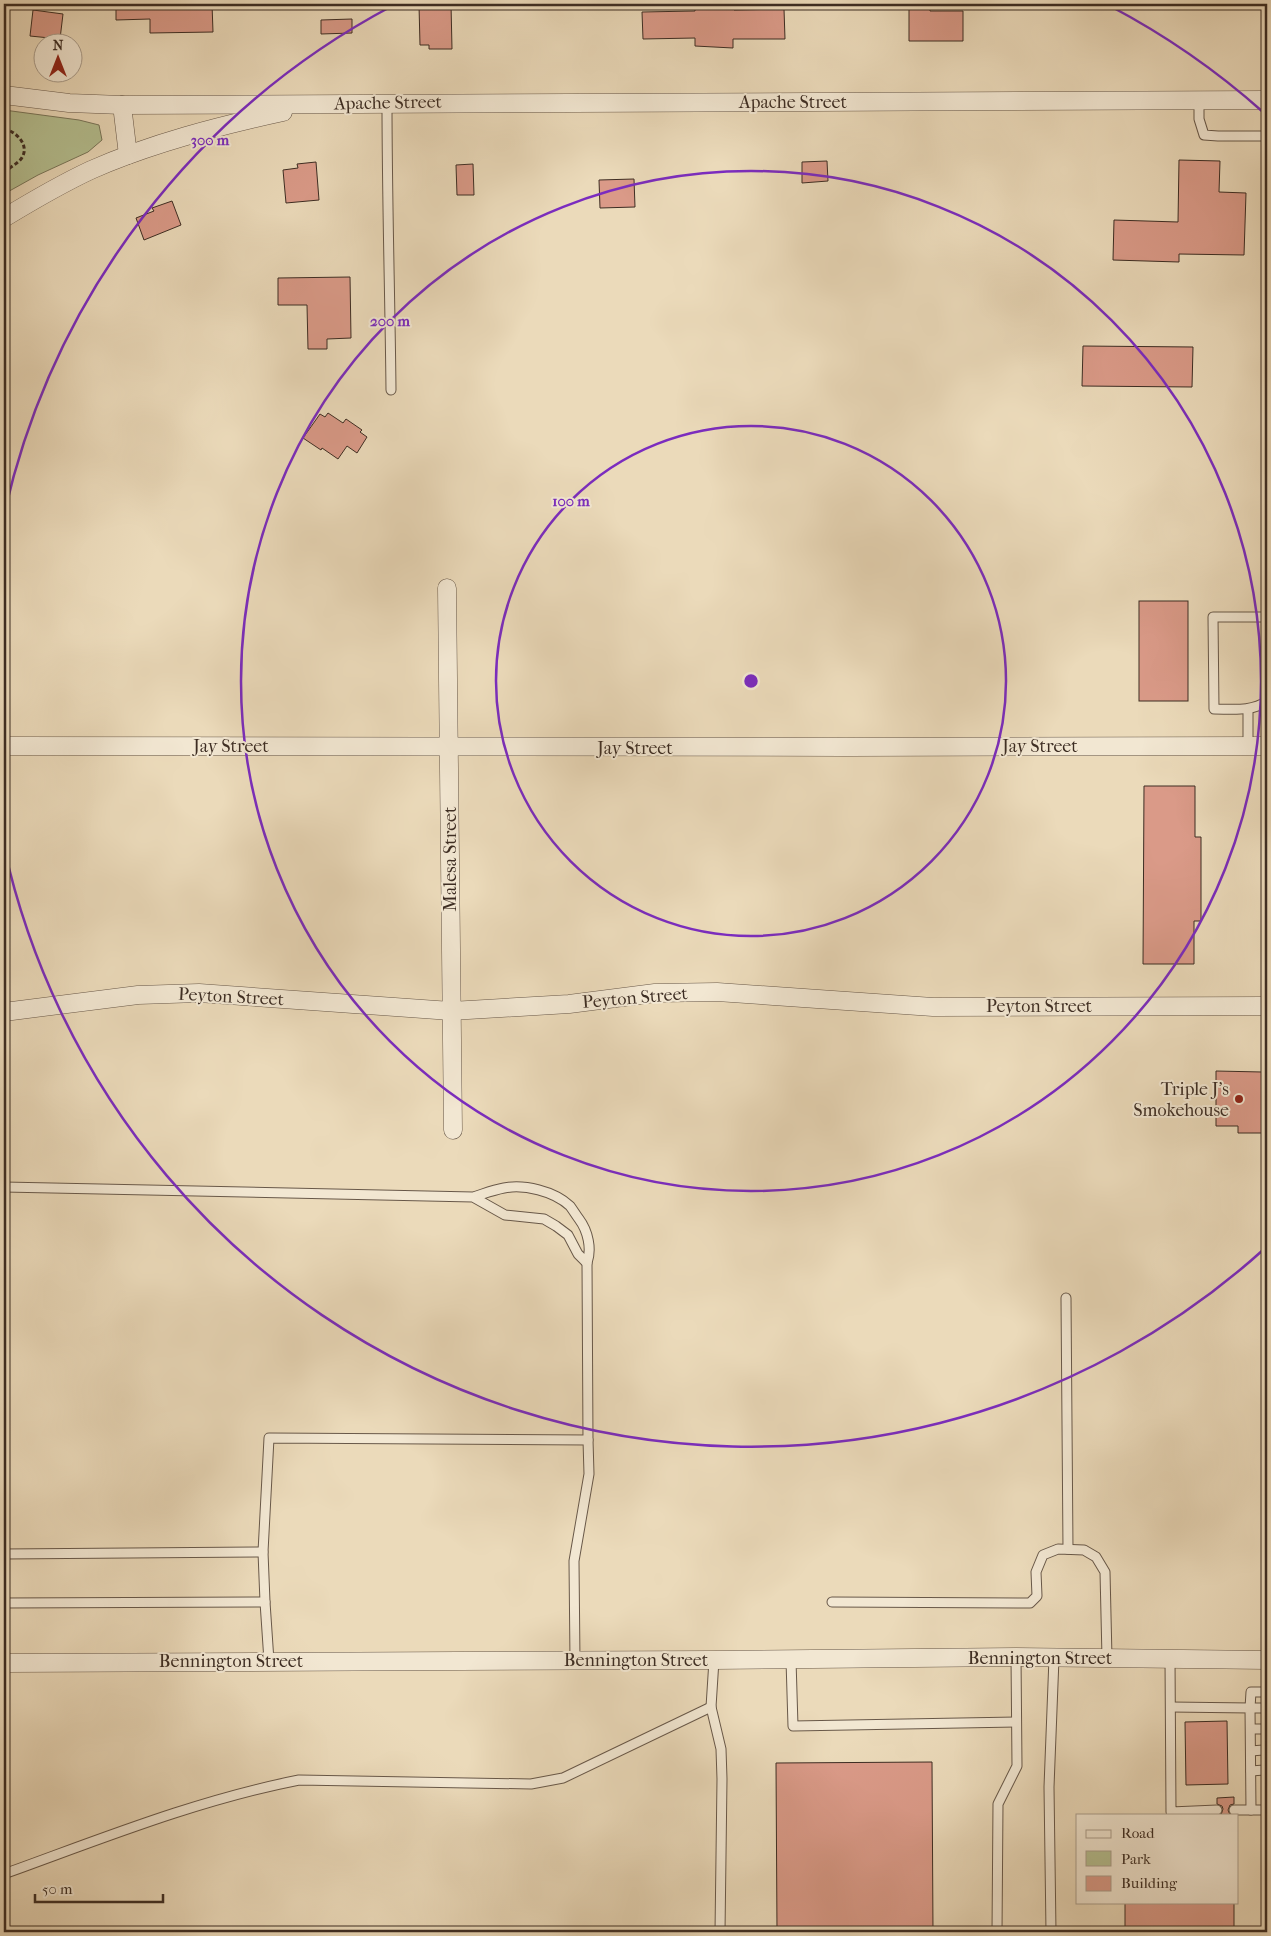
<svg xmlns="http://www.w3.org/2000/svg" width="1271" height="1936" font-family="'IM FELL French Canon',serif">
<rect width="100%" height="100%" fill="#ebdaba"/>
<filter id="stains"><feTurbulence type="fractalNoise" baseFrequency=".004" numOctaves="4"/><feColorMatrix values="0 0 0 0 .2 0 0 0 0 .09 0 0 0 0 .02 0 0 0 .5 -.17"/></filter>
<radialGradient id="worn" r=".72"><stop offset=".6" stop-color="#630" stop-opacity="0"/><stop offset="1" stop-color="#630" stop-opacity=".3"/></radialGradient>
<path fill="#b5c091" stroke="#79765a" d="M4,110l75,10 20,5 3,15 -14,12 -50,23 -34,19z"/>
<g fill="#da9a88" stroke="#3d2d23">
<path d="M116,4h96l1,28 -63,1v-14l-34,1z"/>
<path d="M438,4h13l1,45h-23v-4h-9l-1,-40z"/>
<path d="M695,4h39v6l50,-1 1,30h-52v9l-38,-2v-8l-52,1 -1,-27 53,-1z"/>
<path d="M909,4h21v7h33v30h-54z"/>
<path d="M33,10l30,4 -3,25 -30,-3z"/>
<path d="M352,19v14l-31,1v-14z"/>
<path d="M1179,160l41,1 -1,31 27,1 -2,62 -65,-1v8l-66,-2 1,-40 64,2z"/>
<path d="M827,161l1,20 -26,2v-21z"/>
<path d="M316,162l3,38 -33,3 -3,-33 15,-2 -1,-4z"/>
<path d="M473,164l1,31h-17l-1,-30z"/>
<path d="M634,179l1,28 -35,1 -1,-28z"/>
<path d="M172,201l9,24 -37,15 -8,-22 18,-7 -2,-3z"/>
<path d="M350,277l1,61 -24,1v10h-19l-1,-44h-29v-27z"/>
<path d="M1083,346l110,1 -1,40 -110,-1z"/>
<path d="M328,413l15,10 3,-4 16,11 -2,2 7,5 -10,16 -10,-7 -9,13 -16,-11 -1,2 -18,-12 17,-24 5,3z"/>
<rect x="1139" y="601" width="49" height="100"/>
<path d="M1144,786h51v51h6v84h-7v43h-51z"/>
<path d="M1216,1071l46,1v61h-24v-7h-22z"/>
<path d="M1227,1721l1,63 -42,1 -1,-63z"/>
<path d="M932,1762l1,170h-156l-1,-169z"/>
<path d="M1234,1797v7l-4,1 -2,5 2,5h-9l2,-6 -1,-3 -5,-2v-6z"/>
<rect x="1125" y="1902" width="109" height="30"/>
</g>
<g fill="none" stroke-linecap="round" stroke-linejoin="round">
<defs>
<g id="lane">
<path d="M1199,101v18l5,16 14,1h44"/>
<path d="M387,103c0,96 3,191 4,287"/>
<path d="M1267,617h-54l1,92c18,0 38,3 53,-8"/>
<path d="M1248,746v-37"/>
<path d="M4,1187l469,10c10,-3 20,-7 31,-9 20,-4 50,3 66,18 3,4 6,9 9,13 9,12 13,30 8,44l-9,-9 -10,-19 -12,-9 -12,-7 -39,-4 -32,-18"/>
<path d="M587,1263l1,177"/>
<path d="M1066,1298l2,251"/>
<path d="M4,1554l259,-2"/>
<path d="M265,1602l-2,-50 6,-114 319,2 1,34 -15,87 1,100"/>
<path d="M832,1602l198,1 7,-7 -1,-24 7,-17 15,-6 26,1 12,7 9,15 2,86"/>
<path d="M4,1603l261,-1 4,59"/>
<path d="M1170,1659l1,153 46,-2"/>
<path d="M714,1660l-3,47 10,42 1,30 -2,153"/>
<path d="M791,1660l2,66 223,-4"/>
<path d="M1171,1707l79,1 1,102"/>
<path d="M1263,1708h-13l1,-16h16"/>
<path d="M1251,1729h12"/>
<path d="M1251,1751l12,-1"/>
<path d="M1251,1771l13,-1"/>
<path d="M1234,1810h33"/>
<path d="M4,1874c97,-35 193,-74 295,-94l232,4 32,-6 148,-71"/>
<path d="M997,1932l1,-128 19,-38 -1,-109"/>
<path d="M1051,1932l-2,-145 5,-129"/>
</g>
<g id="street">
<path d="M4,95l65,8 53,2 1145,-5"/>
<path d="M122,105l6,50"/>
<path d="M4,218c28,-17 57,-34 87,-48 61,-27 127,-44 192,-58"/>
<path d="M447,588l6,542"/>
<path d="M4,746c421,0 842,2 1263,0"/>
<path d="M4,1012l134,-17 61,-2 252,18 118,-7 86,-11 62,-1 216,15 334,-1"/>
<path d="M4,1663l710,-3 302,-3 251,3"/>
</g>
</defs>
<use href="#lane" stroke="#685849" stroke-width="11"/>
<use href="#street" stroke="#685849" stroke-width="19"/>
<path stroke="#3d2d23" stroke-width="3" stroke-dasharray="4 2.5" stroke-linecap="butt" d="M4,129c12,2 27,17 17,30 -4,5 -12,9 -17,13"/>
<use href="#lane" stroke="#f2e7d2" stroke-width="9"/>
<use href="#street" stroke="#f2e7d2" stroke-width="18"/>
</g>
<g fill="none" stroke="#7b2cbf" stroke-width="2.5">
<circle cx="751" cy="681" r="255"/>
<circle cx="751" cy="681" r="510"/>
<path d="M1263 1250A765 765 0 0 1 4 847M4 515A765 765 0 0 1 392 6M1110 6A765 765 0 0 1 1263 112"/>
</g>
<circle fill="#8f2418" stroke="#f2e7d2" stroke-width="2" cx="1239" cy="1099" r="5"/>
<g text-anchor="middle" dominant-baseline="central" stroke-width="4" stroke-linejoin="round" paint-order="stroke">
<g font-size="18" fill="#3d2d23" stroke="#f2e7d2">
<text x="793" y="102">Apache Street</text>
<text transform="translate(388 103) rotate(-1)">Apache Street</text>
<text x="231" y="746">Jay Street</text>
<text x="1040" y="746">Jay Street</text>
<text x="635" y="748">Jay Street</text>
<text transform="translate(450 859) rotate(-90)">Malesa Street</text>
<text transform="translate(231 997) rotate(3)">Peyton Street</text>
<text transform="translate(635 998) rotate(-5)">Peyton Street</text>
<text x="1039" y="1006">Peyton Street</text>
<text x="1040" y="1658">Bennington Street</text>
<text x="636" y="1660">Bennington Street</text>
<text x="231" y="1661">Bennington Street</text>
</g>
<g font-size="18" fill="#3d2d23" stroke="#f2e7d2" text-anchor="end">
<text x="1229" y="1089">Triple J's<tspan x="1229" dy="21">Smokehouse</tspan></text>
</g>
</g>
<circle cx="751" cy="681" r="8" fill="#7b2cbf" stroke="#f2e7d2" stroke-width="2.5"/>
<g font-size="15" text-anchor="middle" font-weight="bold" fill="#7b2cbf" stroke="#f2e7d2" stroke-width="4" stroke-linejoin="round" paint-order="stroke">
<text x="210" y="145">300 m</text>
<text x="390" y="326">200 m</text>
<text x="571" y="506">100 m</text>
</g>
<rect width="1271" height="1936" fill="none" stroke="#ebdaba" stroke-width="20"/>
<rect x="5" y="5" width="1261" height="1926" fill="none" stroke="#3d2d23" stroke-width="2.5"/>
<rect x="10" y="10" width="1251" height="1916" fill="none" stroke="#3d2d23"/>
<rect x="1076" y="1814" width="162" height="90" fill="#f2e7d2" stroke="#aa9d8c"/>
<rect x="1086" y="1830" width="25" height="8" fill="#f2e7d2" stroke="#aa9d8c"/>
<text x="1121" y="1838" font-size="15" fill="#3d2d23">Road</text>
<rect x="1086" y="1851" width="25" height="15" fill="#b5c091" stroke="#aa9d8c"/>
<text x="1121" y="1864" font-size="15" fill="#3d2d23">Park</text>
<rect x="1086" y="1876" width="25" height="15" fill="#da9a88" stroke="#aa9d8c"/>
<text x="1121" y="1888" font-size="15" fill="#3d2d23">Building</text>
<g transform="translate(58 58)"><circle r="24" fill="#f2e7d2" stroke="#aa9d8c"/>
<path d="M0-4L9 19L0 12L-9 19Z" fill="#8f2418"/>
<text y="-8" font-size="14" font-weight="bold" text-anchor="middle" fill="#3d2d23">N</text>
</g>
<path d="M35 1894v8h128v-8" fill="none" stroke="#3d2d23" stroke-width="2.5"/>
<text x="42" y="1894" font-size="15" fill="#3d2d23" stroke="#f2e7d2" stroke-width="4" paint-order="stroke">50 m</text>
<rect width="100%" height="100%" filter="url(#stains)"/>
<rect width="100%" height="100%" fill="url(#worn)"/>
</svg>
